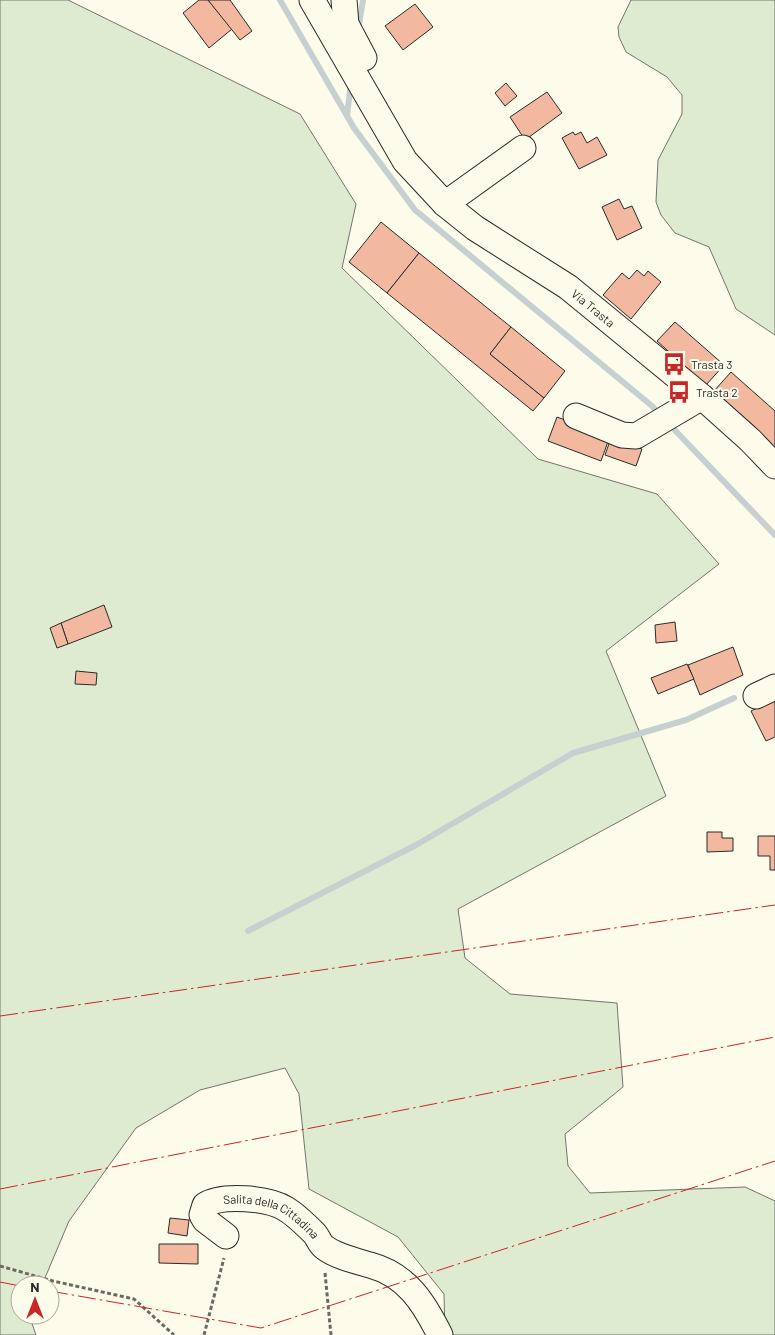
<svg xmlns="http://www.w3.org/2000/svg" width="775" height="1335" font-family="Barlow,sans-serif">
<rect width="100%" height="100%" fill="#fdfbea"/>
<g fill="#deebd1" stroke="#74746e">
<path d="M0,0h68l232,114 56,90 -14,64 196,191 119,35 62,70 -113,87 60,145 -208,113 7,49 45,36 107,9 6,84 -58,47 3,32 22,27 155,-6 30,14v134h-330l-1,-41 -46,-57 -89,-48 -10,-95 -14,-26 -85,22 -64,38 -67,93 -27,64h-22v30h9l7,20h-36z"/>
<path d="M631,0h144v335l-39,-26 -27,-62 -34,-14 -14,-18 -5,-13 2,-42 24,-46v-19l-15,-18 -41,-25 -7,-15 -1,-10z"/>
</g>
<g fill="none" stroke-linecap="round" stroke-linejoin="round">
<g stroke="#c7d0d0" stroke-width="6">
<path d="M280,0l74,128 61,82 237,196 9,10"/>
<path d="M358,31l5,-31"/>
<path d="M347,115l4,-32"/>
<path d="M668,423l107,112"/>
<path d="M248,931l168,-86 157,-92 113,-33 48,-22"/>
</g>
</g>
<g fill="#f2b8a0" stroke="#2b2b2b">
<path d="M199,0h9l24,29 -23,19 -26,-35z"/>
<path d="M208,0h22l22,31 -12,9z"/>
<path d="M415,4l18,23 -30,23 -18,-24z"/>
<path d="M506,83l11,13 -12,10 -10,-13z"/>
<path d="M547,92l15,21 -37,27 -15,-23z"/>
<path d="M573,132l2,3 6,-3 6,11 10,-6 10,18 -28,14 -17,-31z"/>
<path d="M619,199l5,10 8,-3 10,22 -25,12 -15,-33z"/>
<path d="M381,222l38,31 -32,40 -38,-31z"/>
<path d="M419,253l92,74 -21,27 54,44 -11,13 -146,-118z"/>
<path d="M637,270l7,6 4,-5 13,11 -30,37 -28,-24 19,-22 7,6z"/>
<path d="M675,322l49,43 -18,20 -49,-44z"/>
<path d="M511,327l54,44 -21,27 -54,-44z"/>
<path d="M731,372l44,39v38l-20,-22 -41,-36z"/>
<path d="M557,417l53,19 -9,25 -53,-20z"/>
<path d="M611,438l31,11 -6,17 -31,-11z"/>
<path d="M104,605l8,22 -44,17 -7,-21z"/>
<path d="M675,622l2,19 -21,2 -1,-18z"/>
<path d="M61,623l7,21 -11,4 -7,-20z"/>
<path d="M733,647l10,28 -43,20 -12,-30z"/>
<path d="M687,664l7,15 -36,15 -7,-16z"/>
<path d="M76,671l21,2 -1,12 -21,-1z"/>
<path d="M775,699v38l-9,4 -15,-30z"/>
<path d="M707,832h15v6h11v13l-26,1z"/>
<path d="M758,836h17v34h-5v-14h-12z"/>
<path d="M170,1218l19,2 -2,16 -19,-3z"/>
<path d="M159,1244h39v20l-39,-1z"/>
</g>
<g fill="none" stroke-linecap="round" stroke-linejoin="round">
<defs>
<g id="minor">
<path id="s1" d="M312,0l93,161 40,43 30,24 93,59 134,110 48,43 25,26"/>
<path d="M344,0l2,24 18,34"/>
<path d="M445,204l78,-56"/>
<path d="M576,416l46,19 14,1 66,-39"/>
<path d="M756,696l19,-9"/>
<path id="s2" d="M226,1236l-21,-16 -3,-5 3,-10c17,-11 64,-7 81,4 10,6 21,17 29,25 3,4 5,10 9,13 11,9 32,14 46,18 37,10 54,38 70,70"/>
</g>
</defs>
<use href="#minor" stroke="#2b2b2b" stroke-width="27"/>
<g stroke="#6a6964" stroke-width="3" stroke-dasharray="4 2.5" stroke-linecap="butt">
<path d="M0,1266l53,15 81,18 40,36"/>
<path d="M325,1273l6,62"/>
<path d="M204,1335l20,-77"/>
</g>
<use href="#minor" stroke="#fdfbea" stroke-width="25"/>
<g stroke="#c62828" stroke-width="1" stroke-dasharray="18 4 2.5 4" stroke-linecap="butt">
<path d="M0,1016l775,-111"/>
<path d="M0,1189l775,-152"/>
<path d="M0,1282l20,4"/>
<path d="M50,1291l211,37 514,-167"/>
</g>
</g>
<defs>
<symbol id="bus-bare" viewBox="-9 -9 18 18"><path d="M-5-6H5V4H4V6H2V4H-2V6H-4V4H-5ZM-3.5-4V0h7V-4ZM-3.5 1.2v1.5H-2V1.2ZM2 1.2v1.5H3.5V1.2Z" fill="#c62828" stroke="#fdfbea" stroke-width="2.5" paint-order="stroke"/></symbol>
</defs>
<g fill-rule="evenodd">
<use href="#bus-bare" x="658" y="348" width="32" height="32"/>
<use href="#bus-bare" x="663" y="376" width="32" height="32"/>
</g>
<g text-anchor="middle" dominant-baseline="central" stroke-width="4" stroke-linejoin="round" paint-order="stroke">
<g font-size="12" fill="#2b2b2b" stroke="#fdfbea">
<text stroke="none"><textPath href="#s1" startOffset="426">Via Trasta</textPath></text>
<text stroke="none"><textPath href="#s2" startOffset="115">Salita della Cittadina</textPath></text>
</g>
<g font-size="12" fill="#2b2b2b" stroke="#fdfbea" text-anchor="start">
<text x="691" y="364">Trasta 3</text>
<text x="696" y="392">Trasta 2</text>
</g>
</g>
<g transform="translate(35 1300)"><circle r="24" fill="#fdfbea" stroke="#a9a89e"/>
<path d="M0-4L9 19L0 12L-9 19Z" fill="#c62828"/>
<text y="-8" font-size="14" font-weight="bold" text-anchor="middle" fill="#2b2b2b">N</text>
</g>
</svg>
